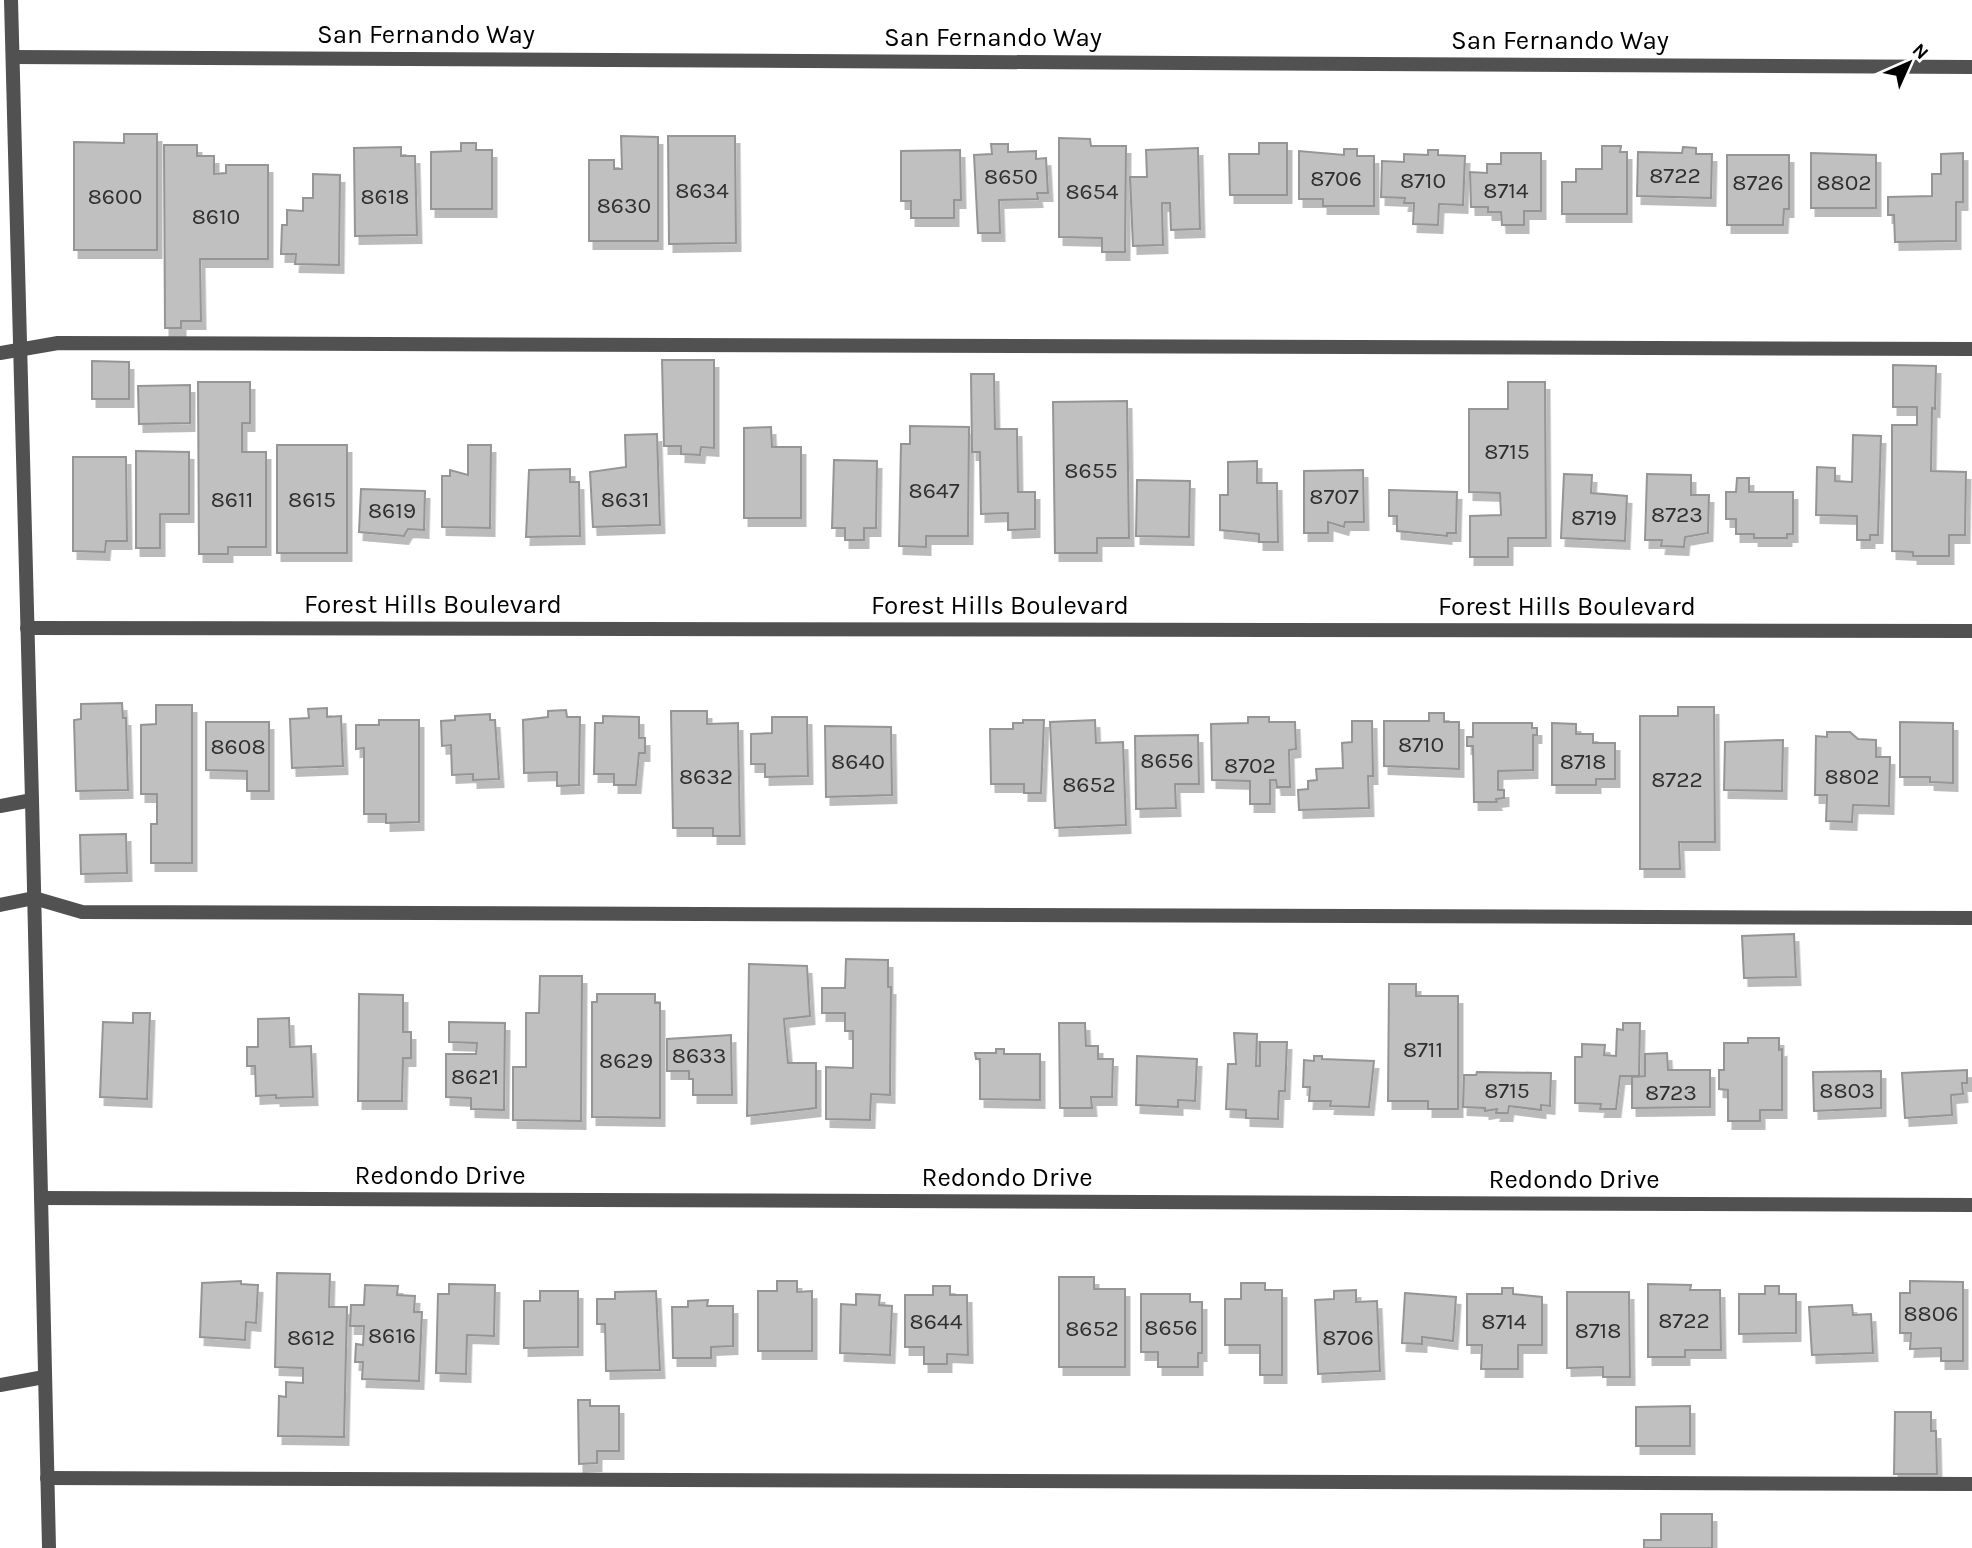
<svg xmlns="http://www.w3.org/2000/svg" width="1972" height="1548" font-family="Karla,sans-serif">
<defs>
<filter id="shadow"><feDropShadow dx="4.5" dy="8" stdDeviation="0" flood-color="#0004"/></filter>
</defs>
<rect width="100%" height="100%" fill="#fff"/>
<g fill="#c0c0c0" stroke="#959595" stroke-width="2" filter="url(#shadow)">
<path d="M124,134h33v116h-83v-108l50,1z"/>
<path d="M621,136l37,1v104h-69v-81h25v9h8z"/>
<path d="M668,136h67l1,107 -67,1z"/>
<path d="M1059,138l31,1 1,7h35l-1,106h-23v-14l-43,-1z"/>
<path d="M461,143h15v7h16v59h-61v-57l30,-1z"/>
<path d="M1259,143h28v52h-57l-1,-41h30z"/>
<path d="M991,144h17v8l28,-1v8l10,-1 2,35h-11l1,6 -39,1 1,33h-22l-4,-78 18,-1z"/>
<path d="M164,145h33v11h17v18l12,-1v-8h42v94h-68l1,62h-20v7h-16z"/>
<path d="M1602,146h19l-1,6h7v62h-65v-32h14v-13h26z"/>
<path d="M401,147v9h14l2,79 -62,1 -1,-88z"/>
<path d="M1683,147l13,1v6h16l-1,44 -74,-2 1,-44 44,1z"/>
<path d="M1198,148l2,81 -29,1 -1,-27h-8l1,42 -30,1 -3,-69h17l-1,-27z"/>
<path d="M1344,149h13v7h17v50h-51v-7h-24v-48l45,4z"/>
<path d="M960,150l1,50h-7v18h-43v-17h-10v-50z"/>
<path d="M1428,150h10v5l27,1 -2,49 -24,-1 -1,21 -25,-1 1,-21h-10l1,-5 -24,-1 1,-36 22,1v-8l24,1z"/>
<path d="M1501,153h40v58h-17v14h-22l-1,-13h-13v-5h-17l-1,-35 17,1v-9h14z"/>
<path d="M1811,153l65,2v53h-65z"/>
<path d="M1963,153v49h-7v39l-61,1 -1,-27h-6v-18l44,-1v-22h9v-20z"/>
<path d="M1727,155h62v54h-5l-1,16h-56z"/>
<path d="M313,174l27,1 -1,90 -44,-1 1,-10h-15l1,-29h5v-15l16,1v-13h10z"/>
<path d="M662,360h52v88l-13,-1 -1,8 -19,-1v-8h-17z"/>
<path d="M92,361l37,1v37h-37z"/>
<path d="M1893,365l43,1 -1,43 -3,-1 -1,63 35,1 -1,63h-16v21h-36v-4l-21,-1v-126h25v-18h-24z"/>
<path d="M971,374h23l1,55h22l1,63h17v37l-27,1v-17l-27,1 -1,-62h-8z"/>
<path d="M198,382h52v41h-8v29h24v95h-38v7h-29z"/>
<path d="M1508,382h37l1,156h-38v19h-38v-41l31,-1 -1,-22 -31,-1v-83h39z"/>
<path d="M190,385v38l-51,1 -1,-38z"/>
<path d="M1127,401l2,137h-32v15h-42l-2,-151z"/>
<path d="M910,426l59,1 -1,109h-42v11l-27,-1 2,-102h9z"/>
<path d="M771,427l1,20h29v71h-57v-90z"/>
<path d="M657,434l3,91 -67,2 -3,-55 36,-5 -1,-32z"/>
<path d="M1853,435l28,1 -3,99h-8v5h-13v-24l-41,-1 1,-48 18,1v13l17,1z"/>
<rect x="277" y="445" width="70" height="108"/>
<path d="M468,445h23l-1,83 -48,-1v-51h8v-6l18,5z"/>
<path d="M136,451l53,1v62h-29v34h-24z"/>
<path d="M73,457h53l1,84h-21l-1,11 -32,-1z"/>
<path d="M834,460l43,1 -1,67h-12v12h-19v-12h-13z"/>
<path d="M1257,461v22h20l1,59h-19v-8l-39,-4v-35h8v-33z"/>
<path d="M570,469v13h9l1,54 -54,1 3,-67z"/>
<path d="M1363,470l1,52h-19l-1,5 -16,-5v11h-24v-62z"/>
<path d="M1564,474l28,1 -1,18 36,3 -2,45 -64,-3z"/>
<path d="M1647,474l44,1v20h18l-1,38 -23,4 -1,10 -23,-1 1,-6h-17z"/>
<path d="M1737,478h12v14h44v42h-6v4h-33v-4h-18v-15h-10v-27h10z"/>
<path d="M1137,480l53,1 -1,56 -53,-1z"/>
<path d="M361,489l64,2 -1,39 -16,-1 -4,7 -45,-4z"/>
<path d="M1389,490l68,2 -1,41h-9v3l-50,-5v-15h-8z"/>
<path d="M122,703l1,15h3l2,72 -52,1 -2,-71 7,-1v-15z"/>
<path d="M156,705h36v158h-41v-39h6v-30h-16v-69l15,-1z"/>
<path d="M1678,707h36l1,135h-36l1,27h-40v-153h38z"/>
<path d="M327,708v9l14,-1 2,50 -51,2 -2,-49 19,-1 -1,-9z"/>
<path d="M566,710l1,7h13l-1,68 -22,1v-14l-33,1 -1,-53 25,-3v-6z"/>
<path d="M671,711h36v13l31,-1 2,113h-27v-8h-40z"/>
<path d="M1429,713h15v9h15v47l-75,-3v-45h45z"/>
<path d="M490,714v6h5l4,59 -26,1v-6l-21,1 -1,-30 -9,1 -1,-25 14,-1v-4z"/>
<path d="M603,716l36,1v21h6v15h-6l-3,32h-22v-11h-20l1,-51h8z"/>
<path d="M772,717h35l1,59 -43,1v-13h-14v-30l21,-1z"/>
<path d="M1248,717h21v5h26l1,27 -7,1 1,37h-13l-1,-7h-6v24h-20v-23l-38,-1 -1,-56 37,-1z"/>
<path d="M379,720h40v102l-33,1v-9h-22v-66l-8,1v-24h23z"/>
<path d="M1023,720h21l-3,73h-17v-9h-33l-1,-55h23v-6h10z"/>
<path d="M1095,720l1,23 27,-1 3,83 -71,3 -5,-106z"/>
<path d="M1352,721h20l1,55h-5l1,32 -70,2 -1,-20 10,-1v-8l9,-1 -1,-11 27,-1 -1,-25 10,-1z"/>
<path d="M206,722h63v69h-22v-20l-41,-1z"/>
<path d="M1900,722l53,1v60l-23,-1v-5h-30z"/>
<path d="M1473,723h59v5h5v7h-4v35l-35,1v19h6v8l-8,1 1,3h-23l-1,-56h-6v-9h6z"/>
<path d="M1552,723l24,1v10h17v9h22v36h-19v6h-44z"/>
<path d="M825,726l66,1 1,68 -66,2z"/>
<path d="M1827,732h23l8,7 18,1v17h14l-1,49 -36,-1 -1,17 -26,-1 1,-26h-12l1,-59 11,1z"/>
<path d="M1198,735l1,49h-24l1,24 -40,1 -1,-73z"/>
<path d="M1783,740l-1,51 -58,-1 1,-48z"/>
<path d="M126,834l1,39 -46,1 -1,-39z"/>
<path d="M1794,934l2,43 -52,1 -2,-42z"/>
<path d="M846,959l42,1v27h3l-1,108 -19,-1 -1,26 -44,-1v-52l27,1v-37h-8v-18h-23v-25h23z"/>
<path d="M749,964l58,2 3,50 -26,3 4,44h28v45l-69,8z"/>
<path d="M540,976h42l-1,145 -68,-1v-53h13v-54h13z"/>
<path d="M1389,984h27v12h42v113h-30v-8h-40z"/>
<path d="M359,994l44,1v37h8v26h-8l-1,43h-44z"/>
<path d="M597,994h58v9h5v115l-68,-1v-115h5z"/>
<path d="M133,1013h17l-3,86 -47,-2 3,-75 30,1z"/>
<path d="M289,1018l1,29 21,-1 2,51 -37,1v-3l-20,1 -1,-30h-8v-19h11v-28z"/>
<path d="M449,1022l56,1 -1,87 -33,-1v-11l-25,-1v-43h30l1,-11 -28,-1z"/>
<path d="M1059,1023h26l1,23h12v13h15l-1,38h-21l1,11h-32z"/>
<path d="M1623,1023h17l-1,53h-19l-4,33h-16l1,-5 -26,-1v-46h7v-13l23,1 -1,10 12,1 1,-27 6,1z"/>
<path d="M1234,1033l23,1 -1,32h4v-24h27l-2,49h-6l-1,28 -32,-1v-8l-20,-1 2,-45h8z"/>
<path d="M731,1035l1,60h-39v-16h-4v-8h-22v-32z"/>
<path d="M1748,1038h31v12l3,-1v61h-22v11h-32v-31l-9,-1v-19h5v-27h24z"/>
<path d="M996,1049h8v5h36v46l-60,-1v-40h-4l-1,-6h21z"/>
<path d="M1667,1053l1,17h42v37l-78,1v-31l13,-1v-22z"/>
<path d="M1137,1056l60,3 -2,42 -17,-1v7l-42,-2z"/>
<path d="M1314,1056h8v3l52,2 -5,46 -39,-1 1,-5h-22l1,-14h-7l1,-27 10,1z"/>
<path d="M1967,1070v13h-5l1,11 -12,1 1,20 -47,3 -3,-45z"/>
<path d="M1881,1071v37l-67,3 -1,-39z"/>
<path d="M1477,1072l74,1 -1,33 -9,-1v5l-32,-4 -1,7h-12l1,-4 -12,2v-3l-22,-1 1,-32h12z"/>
<path d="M277,1273l53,1 -1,33h18l-3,130 -66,-1 1,-40 7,1v-15l17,1v-15l-28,-1z"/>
<path d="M1059,1277h35v12h31v78h-66z"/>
<path d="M241,1281v3l17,1 -2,38 -10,-1 -1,18 -45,-3 2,-54z"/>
<path d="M777,1281h20v11l15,-1v60h-54v-60h19z"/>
<path d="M1910,1281l53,1v79h-22v-13l-31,1 1,-16h-11v-40h10z"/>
<path d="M1241,1283h24v7h17v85h-22v-30h-35v-46h16z"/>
<path d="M449,1284l46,1 -1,51 -27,-1 -1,39 -30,-1 2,-79h11z"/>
<path d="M1648,1284l43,1 -1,5h30l1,60h-36v7h-37z"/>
<path d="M365,1285l33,1 -1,9 18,1 -1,16h8l-3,69 -57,-2 1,-17h-8l1,-18 7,1 1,-19h-14l1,-21h13z"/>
<path d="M933,1286h17v9h17l1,60 -21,-1v10h-23v-17h-19v-52h28z"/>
<path d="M1765,1286h14v8h17v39l-57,1v-40h26z"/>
<path d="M1502,1288h11v6l29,3v48h-24v24h-37l1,-24h-15v-51h35z"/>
<path d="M1356,1290v12l21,-1 3,70 -62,3 -3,-74 19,-1v-8z"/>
<path d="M540,1291h38v56l-54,1v-47h16z"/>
<path d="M656,1291l4,79 -54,1 -1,-47h-8v-25h18v-7z"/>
<path d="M1567,1292h62l1,85h-27v-10l-36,1z"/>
<path d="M1405,1293l51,4 -3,44 -31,-4v7l-20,-1z"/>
<path d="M856,1294l24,1 -1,10 13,1 -2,49 -50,-2 1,-49 15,1z"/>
<path d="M1141,1294h49v8h12v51h-4v14h-40v-15h-17z"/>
<path d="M708,1300l-1,6h26v40l-22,1v11h-38l-1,-51h16v-6z"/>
<path d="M1852,1305l1,10 18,-1 2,39 -61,2 -3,-48z"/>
<path d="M578,1400h12v6h29v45h-22v12l-18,1z"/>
<path d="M1690,1406v40h-54v-39z"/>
<path d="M1895,1412h36v19h5l1,43h-43z"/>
<path d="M1661,1514h51v34h-68v-8h17z"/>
</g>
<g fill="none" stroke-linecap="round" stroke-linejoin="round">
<g stroke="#515151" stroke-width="14">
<path d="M0,353l58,-10 1914,6"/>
<path d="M34,898l48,14 1890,6"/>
<path d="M0,1385l44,-8"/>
<path d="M47,1478l1925,6"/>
</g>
<g stroke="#515151" stroke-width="14">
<path d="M13,57l1959,10"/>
<path d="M27,628l1945,3"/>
<path d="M0,806l32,-6"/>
<path d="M0,905l34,-7"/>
<path d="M41,1198l1931,7"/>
</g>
<path stroke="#515151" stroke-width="14" d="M11,0l21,800 17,748"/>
</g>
<g text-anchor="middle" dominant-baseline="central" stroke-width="6" stroke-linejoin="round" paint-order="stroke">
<g font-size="23" fill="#303030">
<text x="1675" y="175">8722</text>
<text x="1011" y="176">8650</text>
<text x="1336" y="178">8706</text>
<text x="1423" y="180">8710</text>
<text x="1758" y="182">8726</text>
<text x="1844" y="182">8802</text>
<text x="702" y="190">8634</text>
<text x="1506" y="190">8714</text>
<text x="1092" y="191">8654</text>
<text x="115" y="196">8600</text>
<text x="385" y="196">8618</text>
<text x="624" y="205">8630</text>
<text x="216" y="216">8610</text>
<text x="1507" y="451">8715</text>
<text x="1091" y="470">8655</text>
<text x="934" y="490">8647</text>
<text x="1334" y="496">8707</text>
<text x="232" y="499">8611</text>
<text x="312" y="499">8615</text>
<text x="625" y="499">8631</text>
<text x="392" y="510">8619</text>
<text x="1677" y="514">8723</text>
<text x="1594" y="517">8719</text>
<text x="1421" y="744">8710</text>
<text x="238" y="746">8608</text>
<text x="1167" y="760">8656</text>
<text x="858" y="761">8640</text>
<text x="1583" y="761">8718</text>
<text x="1250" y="765">8702</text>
<text x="706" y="776">8632</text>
<text x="1852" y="776">8802</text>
<text x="1677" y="779">8722</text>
<text x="1089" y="784">8652</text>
<text x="1423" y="1049">8711</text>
<text x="699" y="1055">8633</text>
<text x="626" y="1060">8629</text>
<text x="475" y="1076">8621</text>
<text x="1507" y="1090">8715</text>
<text x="1847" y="1090">8803</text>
<text x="1671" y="1092">8723</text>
<text x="1931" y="1313">8806</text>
<text x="1684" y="1320">8722</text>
<text x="936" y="1321">8644</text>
<text x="1504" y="1321">8714</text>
<text x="1171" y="1327">8656</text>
<text x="1092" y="1328">8652</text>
<text x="1598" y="1330">8718</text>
<text x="392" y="1335">8616</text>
<text x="311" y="1337">8612</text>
<text x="1348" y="1337">8706</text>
</g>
<g font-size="26" fill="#000" stroke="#fff">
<text x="426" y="34">San Fernando Way</text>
<text x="993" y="37">San Fernando Way</text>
<text x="1560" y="40">San Fernando Way</text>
<text x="433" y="604">Forest Hills Boulevard</text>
<text x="1000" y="605">Forest Hills Boulevard</text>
<text x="1567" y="606">Forest Hills Boulevard</text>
<text x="440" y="1175">Redondo Drive</text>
<text x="1007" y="1177">Redondo Drive</text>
<text x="1574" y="1179">Redondo Drive</text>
</g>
</g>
<g transform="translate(1909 63) rotate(45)" stroke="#ffffff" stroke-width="5" paint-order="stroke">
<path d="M0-5L12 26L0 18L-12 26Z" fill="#000000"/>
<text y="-10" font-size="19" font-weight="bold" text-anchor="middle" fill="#000000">N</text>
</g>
</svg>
